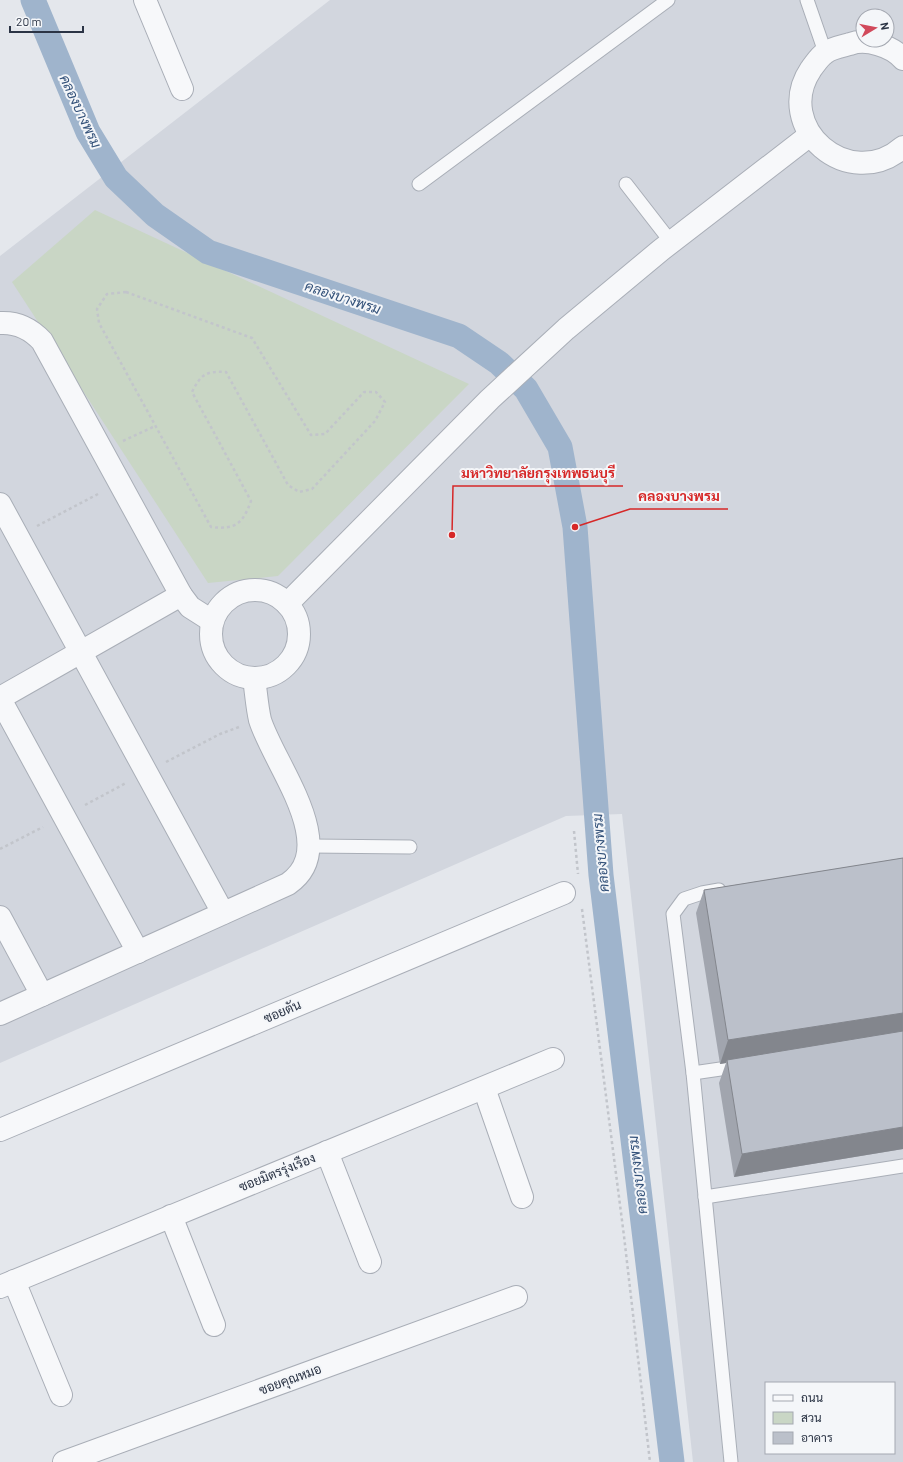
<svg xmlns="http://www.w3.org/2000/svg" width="903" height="1462" font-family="Barlow,Sarabun,sans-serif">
<rect width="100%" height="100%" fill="#e4e7ec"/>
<path fill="#d2d6de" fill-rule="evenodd" d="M330,0h573v1462h-210l-71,-648 -56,2 -566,247v-807zM863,16h24v24h-24zM766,1383h128v70h-128z"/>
<path fill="#c9d6c5" d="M95,210l374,174 -191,192 -70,7 -196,-301z"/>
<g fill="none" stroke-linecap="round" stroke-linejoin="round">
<path stroke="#9fb4cc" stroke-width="25" d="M33,0l55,132 28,46 39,37 53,37 251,84 40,27 27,26 34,58 15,80 26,348 71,587"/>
<defs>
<g id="service">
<path d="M807,0l18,52"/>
<path d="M419,184l249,-184"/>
<path d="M626,184l45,58"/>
<path d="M310,846l100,1"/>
<path d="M719,890l-17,3 -18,6 -11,15 20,159 38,389"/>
<path d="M693,1073l48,-7"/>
<path d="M705,1197l198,-31"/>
</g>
<g id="minor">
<path d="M145,0l37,89"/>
<path d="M903,59c-11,-13 -37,-21 -53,-15 -7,2 -19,4 -25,9 -6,4 -10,11 -14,16 -39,58 38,125 92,78"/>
<path d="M0,323c17,-1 31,6 42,18l139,254 9,12 22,14"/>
<path d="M0,504l223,409"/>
<circle cx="255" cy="634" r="44"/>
<path d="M287,604l203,-205 76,-70 95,-79 149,-115"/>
<path d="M0,698l181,-103"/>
<path d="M0,699l138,253"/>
<path d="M0,917l42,78"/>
<path d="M0,1014l288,-130c54,-37 -14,-119 -28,-164 -3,-13 -4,-28 -6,-42"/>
<path d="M484,1088l38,109"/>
<path d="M0,1130l564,-237"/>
<path d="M327,1152l43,110"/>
<path d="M171,1216l43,109"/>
<path d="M14,1281l47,114"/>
<path d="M0,1287l553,-228"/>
<path d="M64,1462l452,-165"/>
</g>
</defs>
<use href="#service" stroke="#a9aeb7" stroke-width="15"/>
<use href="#minor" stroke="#a9aeb7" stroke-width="24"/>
<g stroke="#c2c5cb" stroke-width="2.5" stroke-dasharray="3 3" stroke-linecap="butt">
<path d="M126,292l126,46 59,97 14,-1 39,-42h12l9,10 -10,19 -63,68 -13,3 -11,-7 -62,-113c-20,-1 -25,2 -34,20l59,109c-8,22 -15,29 -40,26l-112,-204 -2,-14 10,-15z"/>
<path d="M123,441l32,-15"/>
<path d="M37,526l61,-32"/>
<path d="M166,762l54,-28 19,-7"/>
<path d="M85,805l41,-22"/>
<path d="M574,831l4,43"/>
<path d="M0,849l43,-22"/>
<path d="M582,909l42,327 26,226"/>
</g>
<use href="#service" stroke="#f7f8fa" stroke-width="13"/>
<use href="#minor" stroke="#f7f8fa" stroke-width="22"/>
</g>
<path fill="#a1a5ae" d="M903,858v291l-169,28 -15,-94 7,-20 -6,1 -24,-151 8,-23z"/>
<g fill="#83868d">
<path d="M903,1013v22l-176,25 -1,3 -6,1 8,-24z"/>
<path d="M903,1127v22l-169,28 8,-23z"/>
</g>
<g fill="#bbc0ca" stroke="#83868d">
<path d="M903,858v155l-175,27 -24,-150z"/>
<path d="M903,1031v96l-161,27 -15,-94z"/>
</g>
<g text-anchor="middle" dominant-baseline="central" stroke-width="4" stroke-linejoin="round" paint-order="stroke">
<g font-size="13" fill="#2b3445" stroke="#f4f6f9">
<text transform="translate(282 1011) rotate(-23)">ซอยตัน</text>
<text transform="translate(277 1172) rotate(-22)">ซอยมิตรรุ่งเรือง</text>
<text transform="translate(290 1379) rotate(-20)">ซอยคุณหมอ</text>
</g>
<g font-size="14" font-style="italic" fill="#34527a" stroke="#f4f6f9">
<text transform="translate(81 111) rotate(65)">คลองบางพรม</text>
<text transform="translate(343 297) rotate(18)">คลองบางพรม</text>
<text transform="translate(600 853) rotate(-95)">คลองบางพรม</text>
<text transform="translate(637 1175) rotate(-97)">คลองบางพรม</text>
</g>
</g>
<path fill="none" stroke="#d62828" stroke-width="1.5" d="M452 535L453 486H623M575 527L630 509H728"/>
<g fill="#d62828" stroke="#f4f6f9" stroke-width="1.5">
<circle cx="452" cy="535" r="4"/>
<circle cx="575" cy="527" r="4"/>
</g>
<g font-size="14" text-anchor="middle" font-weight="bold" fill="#d62828" stroke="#f4f6f9" stroke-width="4" stroke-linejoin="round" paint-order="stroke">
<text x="538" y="478">มหาวิทยาลัยกรุงเทพธนบุรี</text>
<text x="679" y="501">คลองบางพรม</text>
</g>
<rect x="765" y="1382" width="130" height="72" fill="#f4f6f9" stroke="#a4a8b1"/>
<rect x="773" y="1395" width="20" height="6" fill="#f7f8fa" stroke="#a4a8b1"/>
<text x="801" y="1402" font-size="12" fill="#2b3445">ถนน</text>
<rect x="773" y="1412" width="20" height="12" fill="#c9d6c5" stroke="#a4a8b1"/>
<text x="801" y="1422" font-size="12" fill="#2b3445">สวน</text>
<rect x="773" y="1432" width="20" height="12" fill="#bbc0ca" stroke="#a4a8b1"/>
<text x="801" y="1442" font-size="12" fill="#2b3445">อาคาร</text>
<g transform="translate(875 28) rotate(80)"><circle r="19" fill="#f4f6f9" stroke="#a4a8b1"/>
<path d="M0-3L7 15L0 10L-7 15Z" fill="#d1495b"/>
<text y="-6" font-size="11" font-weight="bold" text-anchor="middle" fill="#2b3445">N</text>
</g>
<path d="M10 26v6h73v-6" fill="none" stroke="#2b3445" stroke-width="2"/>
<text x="16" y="26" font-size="12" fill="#2b3445" stroke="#f4f6f9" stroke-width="3" paint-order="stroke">20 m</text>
</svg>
